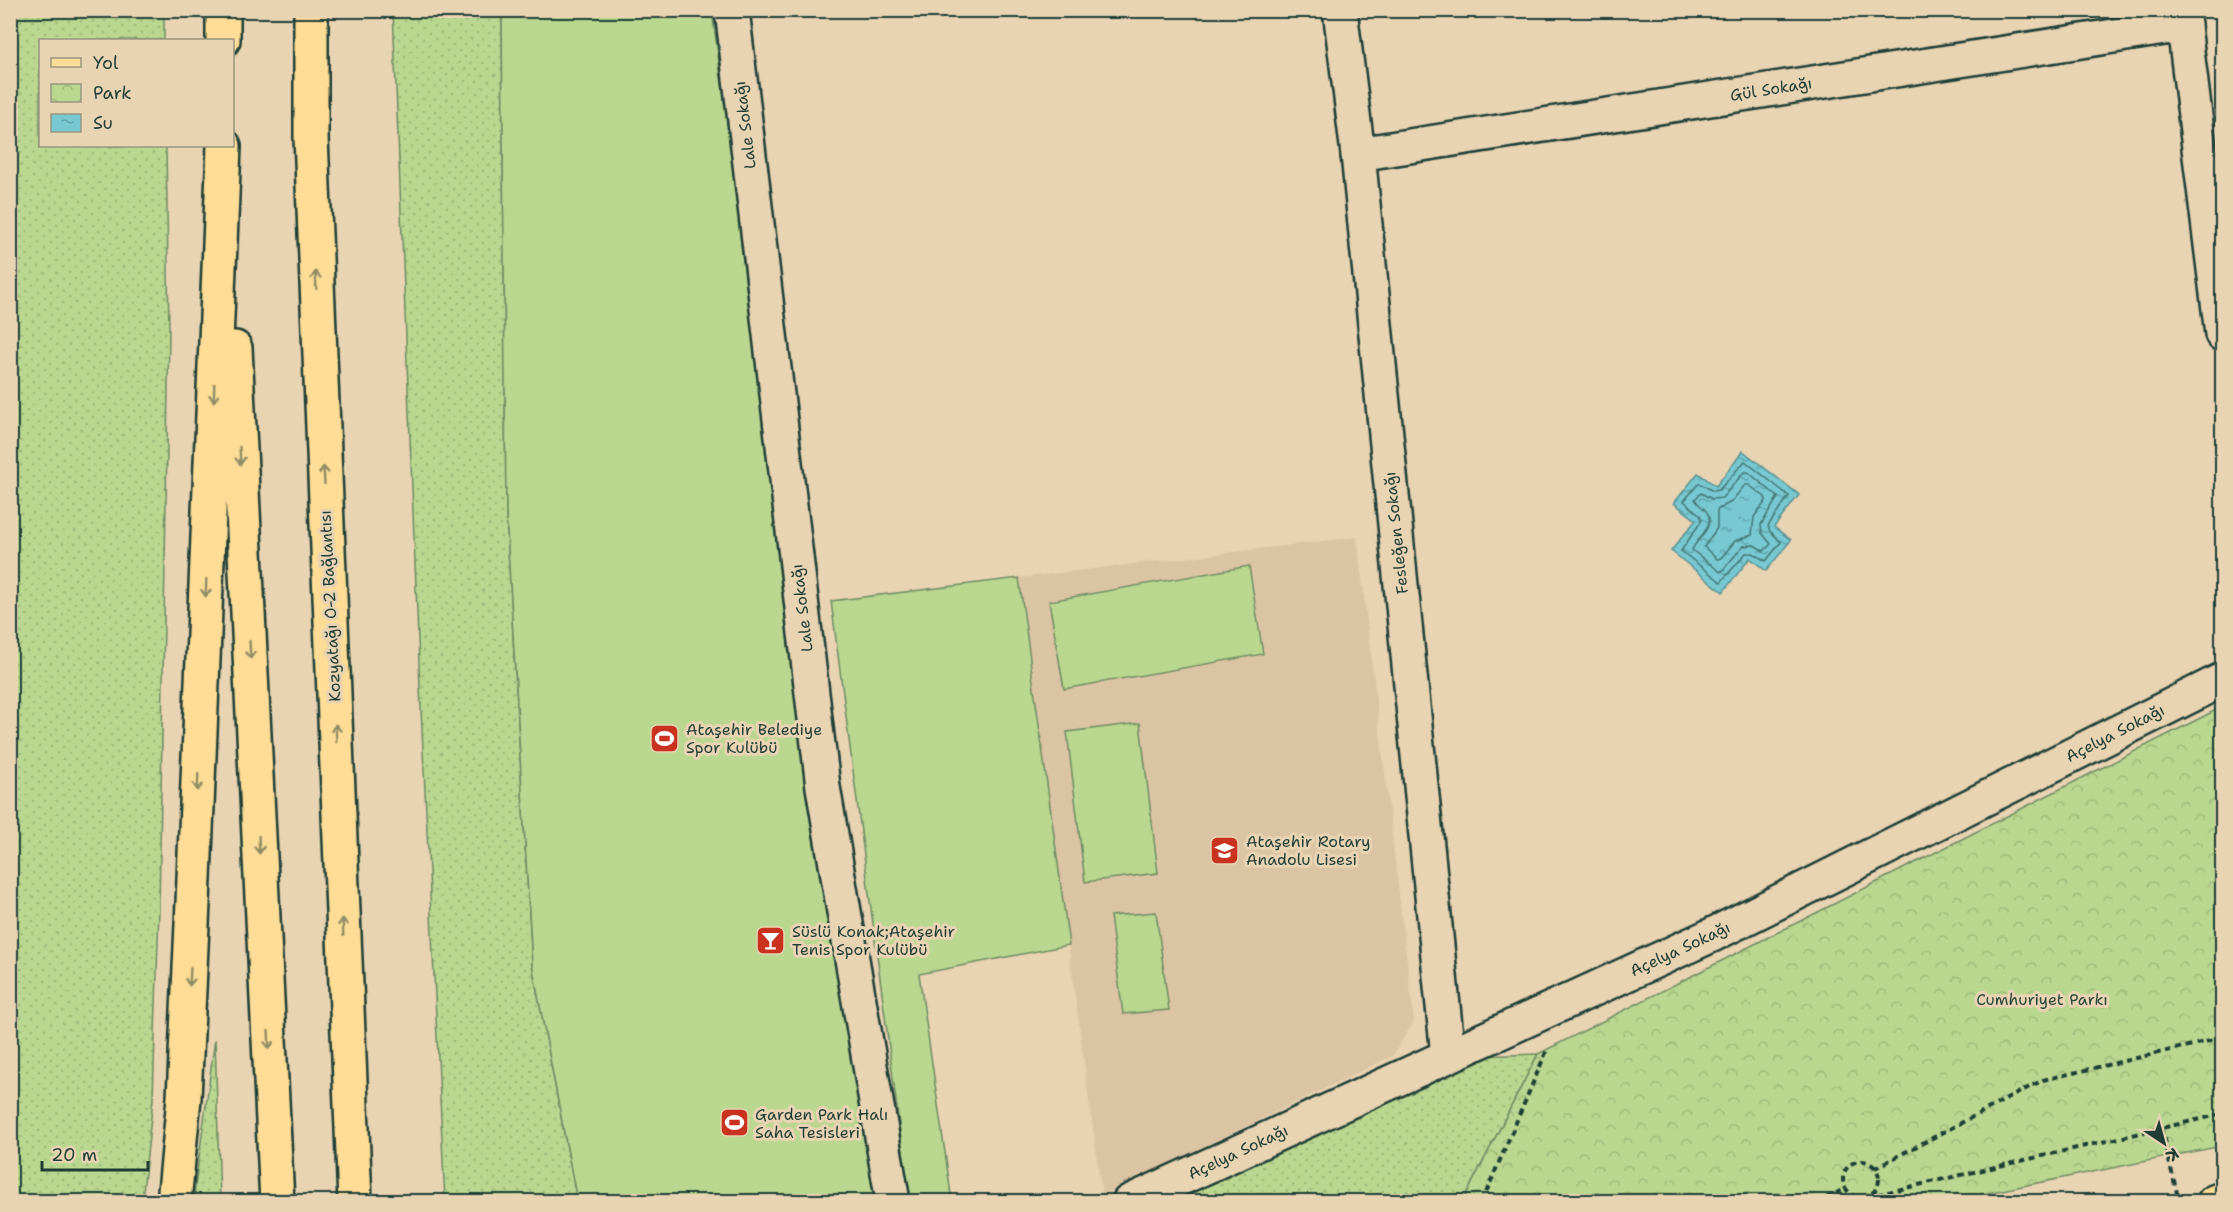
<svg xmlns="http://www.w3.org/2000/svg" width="2233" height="1212" font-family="'Shantell Sans',sans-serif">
<defs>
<pattern id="grass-dots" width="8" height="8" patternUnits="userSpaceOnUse" patternTransform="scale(1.5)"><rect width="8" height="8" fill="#b9d78f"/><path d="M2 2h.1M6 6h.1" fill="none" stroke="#9fb97c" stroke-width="1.8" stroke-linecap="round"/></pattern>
<pattern id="park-crowns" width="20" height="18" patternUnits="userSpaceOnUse" patternTransform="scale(1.5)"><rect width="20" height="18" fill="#b9d78f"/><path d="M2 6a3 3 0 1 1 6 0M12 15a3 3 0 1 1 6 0" fill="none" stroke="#9fb97c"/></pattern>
<pattern id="water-ripples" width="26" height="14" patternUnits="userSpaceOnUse" patternTransform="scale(1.5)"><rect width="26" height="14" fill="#77c8d1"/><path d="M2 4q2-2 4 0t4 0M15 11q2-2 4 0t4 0" fill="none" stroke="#61a4aa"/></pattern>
</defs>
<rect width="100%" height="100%" fill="#e8d3b2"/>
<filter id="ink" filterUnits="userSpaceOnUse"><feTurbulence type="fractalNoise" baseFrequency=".0167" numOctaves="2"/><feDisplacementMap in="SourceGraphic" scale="12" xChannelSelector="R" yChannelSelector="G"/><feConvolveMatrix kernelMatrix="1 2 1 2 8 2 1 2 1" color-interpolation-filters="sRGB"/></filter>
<g filter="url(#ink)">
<path fill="#dbc4a3" d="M1357,537l57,485 -22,34 -290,140 -83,-618z"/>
<g fill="url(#grass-dots)" stroke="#6c8a62" stroke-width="1.5">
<path d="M10,11h154v29h-124v106h126l3,185 -10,578 -6,190 -11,102h-131z"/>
<path d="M393,11h109l4,502 26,451 45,237h-132l-25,-513z"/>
<path d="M215,1039l5,162h-27z"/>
<path d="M1538,1054l-75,147 -293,1 307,-146z"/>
</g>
<path fill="url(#park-crowns)" stroke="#6c8a62" stroke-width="1.5" d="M2222,707v439l-275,55h-484l75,-147z"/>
<g fill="#b9d78f" stroke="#6c8a62" stroke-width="1.5">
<path d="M502,11h210l163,1190h-298l-45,-237 -26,-451z"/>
<path d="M1249,566l14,88 -199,35 -15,-88z"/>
<path d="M1019,578l50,367 -150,29 33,227h-43l-78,-600z"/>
<path d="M1140,723l18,150 -73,9 -18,-150z"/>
<path d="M1156,912l13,98 -46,4 -13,-98z"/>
</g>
<path fill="url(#water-ripples)" stroke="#549092" stroke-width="1.5" d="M1743,451l56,44 -25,32 17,13 -25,31 -16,-13 -27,34 -52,-41 25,-31 -22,-17 24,-30 18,13z"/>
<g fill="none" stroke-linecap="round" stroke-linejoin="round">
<g stroke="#427573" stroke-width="1.5">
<path d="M1745,461l44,35 -21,30 2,5 11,11 -15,19 -13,-8h-7l-25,29 -40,-31 21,-31 -2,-5 -16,-14 15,-18 14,8 6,-1z"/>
<path d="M1744,472h4l30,25 -17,28 1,8 9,11 -7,7 -10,-6 -11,1 -21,25h-3l-27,-21c4,-11 22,-22 16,-36 -3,-6 -10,-9 -13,-15l6,-6 11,6 10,-1z"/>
<path d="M1745,485h4l16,12 1,4 -12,16 -2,18 -17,6 -14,17 -4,1 -13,-12 13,-19v-18l14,-8z"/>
</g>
<defs>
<g id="minor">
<path d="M732,10l91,777 70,415"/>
<path d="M1340,10l18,144 90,902"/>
<path d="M2182,10l40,324"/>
<path d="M1358,154l826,-129"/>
<path d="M1129,1202l583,-267 510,-255"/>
</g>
<path id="major" d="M2214,1202l8,-3"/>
<g id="highway">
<path d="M223,10v30"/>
<path d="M311,10v127l44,1065"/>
<path d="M235,348l42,854"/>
<path d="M174,1202l10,-104 9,-195 31,-757"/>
</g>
</defs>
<use href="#minor" stroke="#1f3d34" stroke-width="38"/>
<use href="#major" stroke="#1f3d34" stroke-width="38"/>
<use href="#highway" stroke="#1f3d34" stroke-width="38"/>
<g stroke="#1f3d34" stroke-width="4" stroke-dasharray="6 4.5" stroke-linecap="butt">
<path d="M2161,1128l17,69"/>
<circle cx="1861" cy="1179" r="18"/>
<path d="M1875,1168l168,-88 179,-42"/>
<path d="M1867,1197l355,-83"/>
<path d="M1482,1202l65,-152"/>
<path d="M1817,1202l28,-13"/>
</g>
<use href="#minor" stroke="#e8d3b2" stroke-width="33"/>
<use href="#major" stroke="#ffdd96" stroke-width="33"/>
<use href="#highway" stroke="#ffdd96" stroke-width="33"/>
</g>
<defs><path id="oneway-shaft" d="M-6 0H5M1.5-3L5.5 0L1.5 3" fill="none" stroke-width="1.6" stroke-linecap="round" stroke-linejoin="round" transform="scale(1.5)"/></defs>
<g stroke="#8f8d65">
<use href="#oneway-shaft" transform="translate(316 280) rotate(-92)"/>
<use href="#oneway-shaft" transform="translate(214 393) rotate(92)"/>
<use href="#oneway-shaft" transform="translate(240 456) rotate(87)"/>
<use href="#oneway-shaft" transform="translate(324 475) rotate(-93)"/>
<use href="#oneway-shaft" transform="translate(206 588) rotate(92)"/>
<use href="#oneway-shaft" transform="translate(250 650) rotate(87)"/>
<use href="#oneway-shaft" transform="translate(336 733) rotate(-92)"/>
<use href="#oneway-shaft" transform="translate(198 782) rotate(92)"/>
<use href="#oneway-shaft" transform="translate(259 845) rotate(87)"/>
<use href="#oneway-shaft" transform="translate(343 927) rotate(-92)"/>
<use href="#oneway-shaft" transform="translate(190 977) rotate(93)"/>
<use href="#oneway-shaft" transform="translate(269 1040) rotate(87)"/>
</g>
</g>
<defs>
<symbol id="stadium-square" viewBox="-11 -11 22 22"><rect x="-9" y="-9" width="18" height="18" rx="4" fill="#c8321e" stroke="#e8d3b2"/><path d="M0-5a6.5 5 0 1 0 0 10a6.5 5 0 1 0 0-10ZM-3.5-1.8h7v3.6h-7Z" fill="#fff"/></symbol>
<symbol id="school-square" viewBox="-11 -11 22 22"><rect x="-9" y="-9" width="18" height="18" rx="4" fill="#c8321e" stroke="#e8d3b2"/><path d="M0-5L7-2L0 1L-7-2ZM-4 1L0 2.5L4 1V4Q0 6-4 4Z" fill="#fff"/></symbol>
<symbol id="bar-square" viewBox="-11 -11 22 22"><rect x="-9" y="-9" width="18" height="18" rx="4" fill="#c8321e" stroke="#e8d3b2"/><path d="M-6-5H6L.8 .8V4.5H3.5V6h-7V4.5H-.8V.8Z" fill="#fff"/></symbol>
</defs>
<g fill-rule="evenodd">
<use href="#stadium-square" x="648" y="722" width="33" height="33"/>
<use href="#school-square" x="1208" y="834" width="33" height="33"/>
<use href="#bar-square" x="754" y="924" width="33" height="33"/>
<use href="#stadium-square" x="718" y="1106" width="33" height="33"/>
</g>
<g text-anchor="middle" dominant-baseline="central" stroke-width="6" stroke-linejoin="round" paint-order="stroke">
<g font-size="16" fill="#1f3d34" stroke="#e8d3b2">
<text transform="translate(1771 89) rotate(-9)">Gül Sokağı</text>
<text transform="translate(745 125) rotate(-97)">Lale Sokağı</text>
<text transform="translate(1396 533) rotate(-96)">Fesleğen Sokağı</text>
<text transform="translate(330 606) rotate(-93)">Kozyatağı O-2 Bağlantısı</text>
<text transform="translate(802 608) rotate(-97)">Lale Sokağı</text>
<text transform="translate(2115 733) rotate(-27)">Açelya Sokağı</text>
<text transform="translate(1680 949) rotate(-25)">Açelya Sokağı</text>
<text transform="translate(1238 1152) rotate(-25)">Açelya Sokağı</text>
</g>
<g font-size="16" fill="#1f3d34" stroke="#e8d3b2" text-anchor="start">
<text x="686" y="729">Ataşehir Belediye<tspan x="686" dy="18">Spor Kulübü</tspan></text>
<text x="1246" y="841">Ataşehir Rotary<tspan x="1246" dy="18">Anadolu Lisesi</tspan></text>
<text x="792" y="931">Süslü Konak;Ataşehir<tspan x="792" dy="18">Tenis Spor Kulübü</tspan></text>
<text x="755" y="1114">Garden Park Halı<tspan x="755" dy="18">Saha Tesisleri</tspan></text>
</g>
<g font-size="16" fill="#274539" stroke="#e8d3b2">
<text x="2042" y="999">Cumhuriyet Parkı</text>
</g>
</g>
<rect width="2233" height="1212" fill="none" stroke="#e8d3b2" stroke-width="36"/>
<rect x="18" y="18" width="2197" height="1176" fill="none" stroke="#1f3d34" stroke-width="2" filter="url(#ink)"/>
<rect x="39" y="39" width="195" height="108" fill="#e8d3b2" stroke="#989780" stroke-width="1.5"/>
<rect x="51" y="58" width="30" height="9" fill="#ffdd96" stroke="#989780" stroke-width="1.5"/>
<text x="93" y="69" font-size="18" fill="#1f3d34">Yol</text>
<rect x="51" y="84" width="30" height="18" fill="url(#park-crowns)" stroke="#989780" stroke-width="1.5"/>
<text x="93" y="99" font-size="18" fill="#1f3d34">Park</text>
<rect x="51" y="114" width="30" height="18" fill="url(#water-ripples)" stroke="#989780" stroke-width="1.5"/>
<text x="93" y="129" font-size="18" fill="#1f3d34">Su</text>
<g transform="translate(2164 1143) rotate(144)" stroke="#e8d3b2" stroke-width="4.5" paint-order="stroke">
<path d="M0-4.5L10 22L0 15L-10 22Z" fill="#1f3d34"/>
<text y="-9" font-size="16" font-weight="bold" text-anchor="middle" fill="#1f3d34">K</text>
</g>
<path d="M42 1161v9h106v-9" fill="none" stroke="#1f3d34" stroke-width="3"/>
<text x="51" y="1161" font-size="18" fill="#1f3d34" stroke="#e8d3b2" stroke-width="4.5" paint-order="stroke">20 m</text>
</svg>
